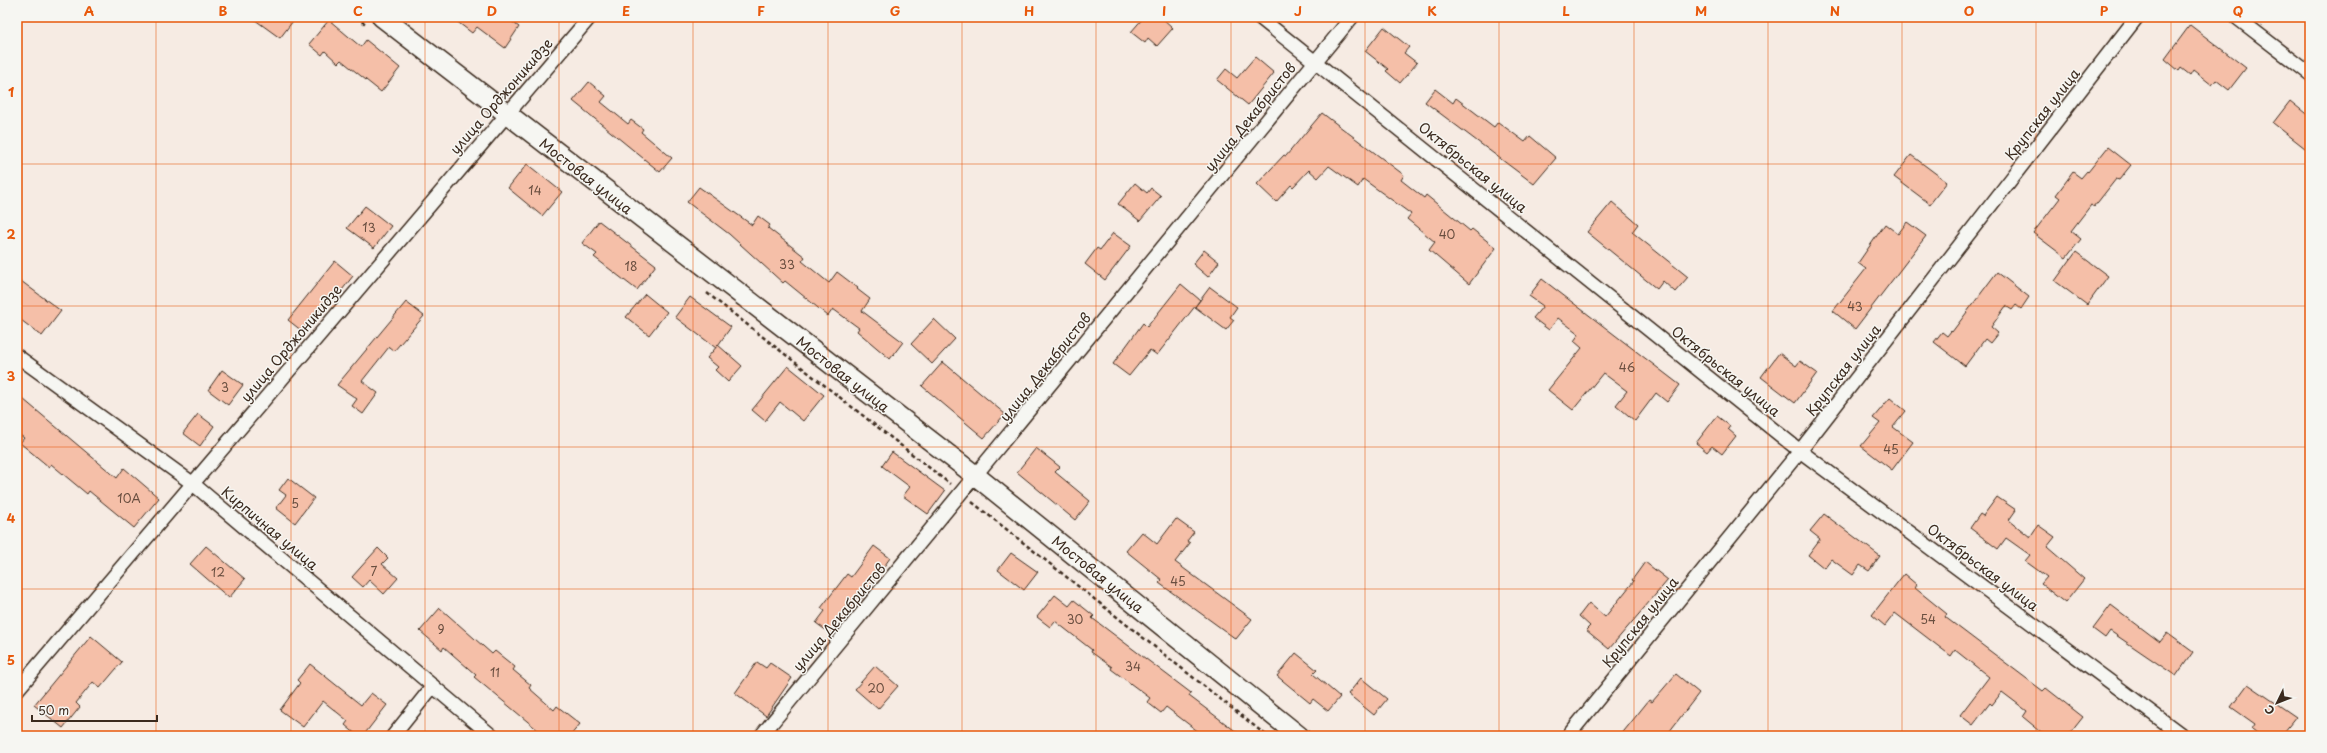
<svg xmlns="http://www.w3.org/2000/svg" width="2327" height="753" font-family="'Playpen Sans',sans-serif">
<rect width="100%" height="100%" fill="#f6ebe3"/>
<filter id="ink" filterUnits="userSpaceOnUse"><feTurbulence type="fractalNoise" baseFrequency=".025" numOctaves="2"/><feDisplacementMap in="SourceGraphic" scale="8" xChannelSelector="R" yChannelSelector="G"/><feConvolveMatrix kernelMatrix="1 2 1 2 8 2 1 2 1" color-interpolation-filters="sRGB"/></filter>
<g filter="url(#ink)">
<g fill="#f5bfa8" stroke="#3b2a1e">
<path d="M251,17h45l-16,21z"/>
<path d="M451,17h55l13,10 -14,21 -28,-21 -5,6z"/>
<path d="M1144,17h17l12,11 -16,18 -9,-8 -3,5 -14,-11z"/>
<path d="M329,20l32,27 5,-7 34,28 -19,24 -40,-32 -3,3 -13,-12 -3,4 -13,-11z"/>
<path d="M2190,25l56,43 -17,22 -13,-10 -4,5 -19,-15 -3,5 -9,-7 -2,3 -14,-12z"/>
<path d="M1384,27l25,20 -5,6 13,10 -17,20 -14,-12 2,-2 -23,-18z"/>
<path d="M1255,57l19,16 -26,32 -31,-25 9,-11 11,9z"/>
<path d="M589,82l17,14 -5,6 27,22 3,-4 12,9 -2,3 31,26 -12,14 -87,-71z"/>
<path d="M1435,89l18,14 3,-5 38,29 4,-5 27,20 5,-6 26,22 -22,26 -109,-82z"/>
<path d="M2290,101l20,16v35l-37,-29z"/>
<path d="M1322,113l82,62 -3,5 23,18 2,-3 44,36 2,-2 24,19 -27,36 -40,-34 6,-8 -28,-23 4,-5 -48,-35 -5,8 -29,-21 -11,12 -9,-8 -16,17 -2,-2 -15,17 -19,-18 27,-29 2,1z"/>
<path d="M2108,147l23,18 -12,15 -3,-1 -22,28 -3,-2 -20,26 10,8 -15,19 -33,-25 27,-35 -4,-3 17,-23 8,6 6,-7 1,1z"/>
<path d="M1911,155l36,27 -17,22 -36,-27z"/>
<path d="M527,164l35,28 -20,24 -34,-28z"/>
<path d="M1135,183l12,10 4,-5 10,8 -21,25 -22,-17z"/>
<path d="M699,187l53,38 6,-9 12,9 -2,3 37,29 -3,4 27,22 8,-11 21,16 -1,1 13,10 -8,12 41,31 -13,17 -33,-28 2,-3 -26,-19 -5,7 -43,-35 -2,2 -54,-49 -42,-32z"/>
<path d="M1612,202l26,22 -6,8 56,45 -13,15 -12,-11 -6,8 -70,-57z"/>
<path d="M365,206l26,20 -17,22 -27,-20z"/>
<path d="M599,221l57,44 -19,25 -43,-33 3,-3 -15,-11z"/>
<path d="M1907,222l19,14 -71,93 -22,-18 33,-42 -8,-6 27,-39 13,10z"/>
<path d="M1113,233l18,13 -26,34 -20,-16 12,-16 3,2z"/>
<path d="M1204,250l15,12 -11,15 -15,-13z"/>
<path d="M2076,252l32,24 -21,29 -32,-24z"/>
<path d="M335,261l18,15 -18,23 -4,-3 -29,35 -14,-11z"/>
<path d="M1997,272l32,25 -8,12 -5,-4 -4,5 -6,-4 -15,21 7,6 -8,10 -5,-4 -20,27 -31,-24 8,-10 5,4 4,-5 1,1z"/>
<path d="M17,278l44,33 -19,25 -25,-19z"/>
<path d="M1542,279l138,106 -13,17 -11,-9 -21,28 -19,-16 11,-14 -24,-18 -30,37 -25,-20 34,-42 -8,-7 5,-7 -21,-16 -9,12 -16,-12 10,-12 -14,-10z"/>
<path d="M1181,284l19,16 -43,55 -7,-5 -21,26 -16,-12 30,-41 4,4z"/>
<path d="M1210,287l27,20 -7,10 4,3 -8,10 -31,-23z"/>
<path d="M645,294l22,18 -18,23 -23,-18z"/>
<path d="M690,297l41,30 -15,21 -41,-31z"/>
<path d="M406,302l18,14 -30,35 -5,-4 -27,34 16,12 -15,21 -11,-8 5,-7 -20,-14z"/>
<path d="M934,319l21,20 -23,25 -21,-20z"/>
<path d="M718,345l24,21 -14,16 -13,-12 3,-3 -11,-9z"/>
<path d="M1779,353l17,13 4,-5 17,12 -22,30 -34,-26z"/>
<path d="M943,362l62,52 -21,24 -62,-52z"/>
<path d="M788,366l36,29 -21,26 -23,-19 -15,19 -13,-11z"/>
<path d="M222,370l21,15 -15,20 -20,-15z"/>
<path d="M17,394l100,84 7,-10 35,30 -25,30 -45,-37 -2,3 -36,-30 -2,3 -29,-24 4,-5 -7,-5z"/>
<path d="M1890,398l16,13 -13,16 20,15 -21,28 -31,-24 19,-23 -7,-5z"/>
<path d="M198,414l16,12 -14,20 -17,-13z"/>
<path d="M1717,416l13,10 -2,3 8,7 -14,18 -10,-8 -5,6 -11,-9z"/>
<path d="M1036,448l24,19 -5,5 35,29 -15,19 -58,-48z"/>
<path d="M892,452l53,39 -17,23 -25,-18 7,-9 -28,-21z"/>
<path d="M288,478l26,20 -19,25 -19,-15 10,-13 -7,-5z"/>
<path d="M1997,497l19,13 -7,10 21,17 8,-12 17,12 -8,10 37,32 -19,24 -24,-19 6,-7 -22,-16 5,-6 -24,-17 -8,11 -28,-21 10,-14 3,2z"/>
<path d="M1824,514l56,42 -11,15 -9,-6 -7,10 -22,-16 -7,9 -16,-13 12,-16 -10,-8z"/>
<path d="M1176,519l18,13 -7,9 3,2 -15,19 77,57 -16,20 -77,-56 3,-3 -36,-29 16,-19 15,12z"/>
<path d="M206,546l39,33 -16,19 -39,-34z"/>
<path d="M874,546l16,12 -37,52 -2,-1 -20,25 -15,-11 9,-12 -4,-3 26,-34 4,3z"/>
<path d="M378,548l10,10 -6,6 16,14 -14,16 -15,-14 -6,7 -11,-10z"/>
<path d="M1011,553l27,19 -14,18 -26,-20z"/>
<path d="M1645,562l23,18 -59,69 -23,-19 4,-4 -11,-10 10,-13 16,14 29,-36 -2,-1z"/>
<path d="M1904,574l13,11 -2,3 32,26 -2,3 98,74 3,-3 37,29 -15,19h-22l-23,-19 4,-6 -25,-19 -10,13 -2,-2 -17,22 -13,-10 29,-38 -34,-27 -4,6 -56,-43 -10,13 -13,-11z"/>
<path d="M1055,595l14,11 5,-6 20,16 -2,2 99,75 -2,3 53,40h-38l-38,-29 -5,6 -14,-11 3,-4 -39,-29 1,-2 -21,-15 1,-2 -37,-29 -5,6 -13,-10z"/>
<path d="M2111,605l49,37 7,-9 26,19 -17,24 -66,-45 -5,7 -12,-9z"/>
<path d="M440,608l52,46 3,-3 20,16 -2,3 18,15 -2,3 25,22 3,-4 23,18 -10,12h-25l-71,-59 2,-2 -32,-28 -2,3 -22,-19z"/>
<path d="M91,636l31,26 -22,26 -7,-6 -17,21 4,4 -17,21 -29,-23z"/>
<path d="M1296,653l21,17 -4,4 27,23 -12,14 -15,-12 -3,4 -33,-27z"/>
<path d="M757,662l9,6 4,-5 22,15 -26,38 -31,-23z"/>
<path d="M310,664l51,41 10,-12 16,12 -24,31h-5l-13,-11 3,-4 -25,-20 -20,26 -23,-17 20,-27 -3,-3z"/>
<path d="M875,666l23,20 -20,23 -23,-20z"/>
<path d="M1676,674l23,19 -33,43h-46l29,-36 3,2z"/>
<path d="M1361,678l26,21 -13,16 -26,-21z"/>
<path d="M2248,684l48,33 -15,19h-20l-9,-7 3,-5 -24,-17z"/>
</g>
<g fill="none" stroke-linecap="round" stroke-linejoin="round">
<defs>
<g id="street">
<path d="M1259,17l541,434 383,285"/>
<path d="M2236,17l74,57"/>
<path d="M17,356l175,127 300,253"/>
<path d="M17,690l573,-673"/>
<path d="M393,736l40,-50"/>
<path d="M761,736l591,-719"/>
<path d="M1568,736l232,-285 337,-434"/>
</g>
<path id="secondary" d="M382,17l594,459 323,260"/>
</defs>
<use href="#street" stroke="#3b2a1e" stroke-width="16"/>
<use href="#secondary" stroke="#3b2a1e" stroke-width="22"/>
<g stroke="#3b2a1e" stroke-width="2.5" stroke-dasharray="4 3" stroke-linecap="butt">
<path d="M356,17l11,8"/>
<path d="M707,293l243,191"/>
<path d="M972,502l295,234"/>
</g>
<use href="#street" stroke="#f6f6f2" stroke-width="13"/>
<use href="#secondary" stroke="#f6f6f2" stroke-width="19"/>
</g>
</g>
<path fill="none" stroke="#e8590c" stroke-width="1" stroke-opacity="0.55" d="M156,17v719M291,17v719M425,17v719M559,17v719M693,17v719M828,17v719M962,17v719M1096,17v719M1231,17v719M1365,17v719M1499,17v719M1634,17v719M1768,17v719M1902,17v719M2036,17v719M2171,17v719M17,164h2293M17,306h2293M17,447h2293M17,589h2293"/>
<g text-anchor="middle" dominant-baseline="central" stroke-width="3" stroke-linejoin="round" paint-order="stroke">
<g font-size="12" fill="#6a4f40">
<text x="535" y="190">14</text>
<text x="369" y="227">13</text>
<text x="1447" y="234">40</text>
<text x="787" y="264">33</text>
<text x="631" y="266">18</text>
<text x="1855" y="306">43</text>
<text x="1627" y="367">46</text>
<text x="225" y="387">3</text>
<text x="1891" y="449">45</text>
<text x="129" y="498">10А</text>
<text x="295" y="503">5</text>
<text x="374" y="571">7</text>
<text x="218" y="572">12</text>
<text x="1178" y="581">45</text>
<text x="1075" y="619">30</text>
<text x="1928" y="619">54</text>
<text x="441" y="629">9</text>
<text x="1133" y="666">34</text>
<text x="495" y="672">11</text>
<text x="876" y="688">20</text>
</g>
<g font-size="14" fill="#3b2a1e" stroke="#f6f6f2">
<text transform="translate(501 96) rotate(-49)">улица Орджоникидзе</text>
<text transform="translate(2042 114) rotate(-52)">Крупская улица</text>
<text transform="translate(1250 117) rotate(-51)">улица Декабристов</text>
<text transform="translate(1473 167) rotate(39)">Октябрьская улица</text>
<text transform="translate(586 176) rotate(38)">Мостовая улица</text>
<text transform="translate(291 343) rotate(-50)">улица Орджоникидзе</text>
<text transform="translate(1045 367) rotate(-51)">улица Декабристов</text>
<text transform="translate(1843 370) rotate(-52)">Крупская улица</text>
<text transform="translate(1726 371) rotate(39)">Октябрьская улица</text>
<text transform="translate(843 374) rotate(38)">Мостовая улица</text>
<text transform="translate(270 528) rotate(40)">Кирпичная улица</text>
<text transform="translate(1983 567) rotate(37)">Октябрьская улица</text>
<text transform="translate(1098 574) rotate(39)">Мостовая улица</text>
<text transform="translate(839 617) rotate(-50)">улица Декабристов</text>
<text transform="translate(1640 622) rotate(-51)">Крупская улица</text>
</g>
</g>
<rect width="2327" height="753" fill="none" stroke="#f6f6f2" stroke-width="44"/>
<g transform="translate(2277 703) rotate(227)" stroke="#f6f6f2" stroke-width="3" paint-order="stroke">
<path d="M0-3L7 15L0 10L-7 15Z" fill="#3b2a1e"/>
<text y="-6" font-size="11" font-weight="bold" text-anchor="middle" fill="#3b2a1e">С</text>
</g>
<path d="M32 715v6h125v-6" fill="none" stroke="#3b2a1e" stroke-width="2"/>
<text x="38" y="715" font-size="12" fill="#3b2a1e" stroke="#f6f6f2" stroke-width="3" paint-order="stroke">50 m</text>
<rect x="22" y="22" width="2283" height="709" fill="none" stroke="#e8590c" stroke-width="1.5"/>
<g font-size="13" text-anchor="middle" font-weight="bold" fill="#e8590c">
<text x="89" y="16">A</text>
<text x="223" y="16">B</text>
<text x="358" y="16">C</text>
<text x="492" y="16">D</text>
<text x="626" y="16">E</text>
<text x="761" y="16">F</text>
<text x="895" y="16">G</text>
<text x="1029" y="16">H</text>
<text x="1164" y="16">I</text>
<text x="1298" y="16">J</text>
<text x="1432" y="16">K</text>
<text x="1566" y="16">L</text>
<text x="1701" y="16">M</text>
<text x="1835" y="16">N</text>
<text x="1969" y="16">O</text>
<text x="2104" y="16">P</text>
<text x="2238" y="16">Q</text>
<text x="11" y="97">1</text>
<text x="11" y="239">2</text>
<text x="11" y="381">3</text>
<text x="11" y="523">4</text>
<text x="11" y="665">5</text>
</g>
</svg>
